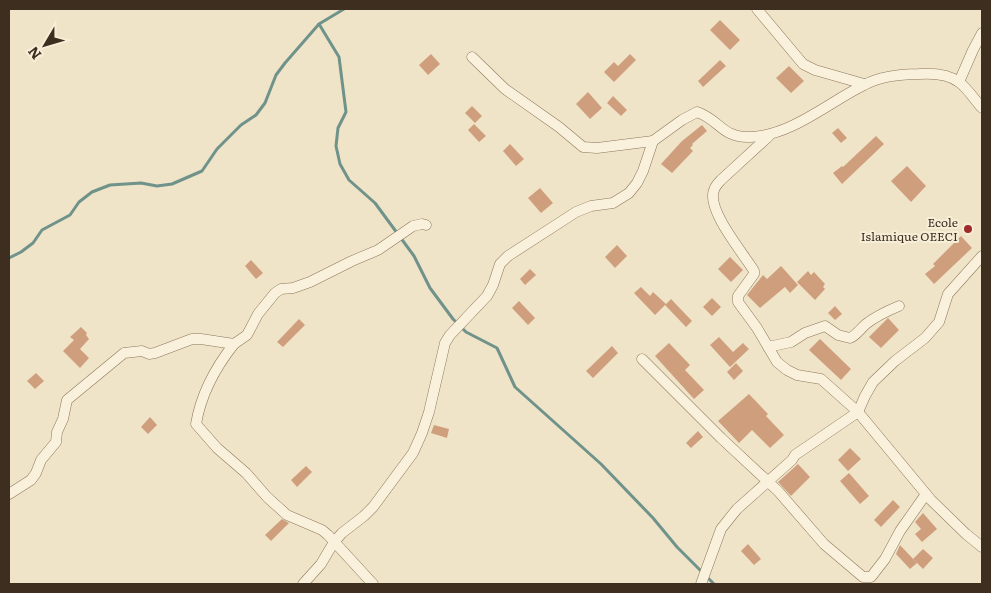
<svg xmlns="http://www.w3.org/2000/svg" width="991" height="593" font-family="Literata,serif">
<rect width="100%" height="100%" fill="#f0e4c8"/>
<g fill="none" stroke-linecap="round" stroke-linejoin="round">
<g stroke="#6f938a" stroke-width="3">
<path d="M319,24l20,33 7,55 -8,16 -2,18 4,18 9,16 26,23 39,53 16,32 23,31 13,13 31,16 18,39 86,77 52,54 24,29 37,37"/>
<path d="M9,258l12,-6 12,-9 9,-13 28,-15 9,-13 13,-10 18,-7 31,-2 16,3 15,-2 30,-13 15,-22 24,-24 15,-10 9,-12 11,-28 9,-12 34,-39 25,-15"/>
</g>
</g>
<g fill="#cf9f7d">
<path d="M720,20l20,20 -10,10 -20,-20z"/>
<path d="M431,54l9,10 -12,11 -9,-10z"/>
<path d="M630,54l6,6 -22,22 -10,-10 10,-10 4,4z"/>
<path d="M720,60l6,6 -23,21 -5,-6z"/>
<path d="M789,66l15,15 -13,12 -15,-15z"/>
<path d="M588,92l14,16 -12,11 -14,-15z"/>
<path d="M613,96l14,14 -6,6 -14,-13z"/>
<path d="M472,106l10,10 -7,7 -10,-10z"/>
<path d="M474,124l12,12 -7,6 -11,-12z"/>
<path d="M702,125l5,6 -15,13 1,1 -3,3 3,3 -21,22 -11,-9 21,-23z"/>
<path d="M838,128l9,10 -6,5 -9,-10z"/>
<path d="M876,136l8,8 -42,40 -9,-11 9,-7 1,1z"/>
<path d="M510,144l14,15 -8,7 -13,-15z"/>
<path d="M907,166l19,20 -15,16 -20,-21z"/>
<path d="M540,188l13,15 -12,10 -13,-15z"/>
<path d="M961,236l11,12 -38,36 -9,-10 10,-8 -2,-2z"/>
<path d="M617,245l10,11 -12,12 -10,-11z"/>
<path d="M730,257l13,13 -12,12 -13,-13z"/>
<path d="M251,260l12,13 -7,6 -11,-13z"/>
<path d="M781,266l17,19 -8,8 -5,-6 -25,21 -13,-13 16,-20 4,4z"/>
<path d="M530,269l6,6 -11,10 -5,-6z"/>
<path d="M808,271l3,4 3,-3 11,12 -2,3 2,2 -10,11 -18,-18z"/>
<path d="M641,287l9,9 3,-4 13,12 5,-5 21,22 -6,6 -21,-22 -10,10 -21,-22z"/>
<path d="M712,298l9,9 -9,9 -9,-9z"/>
<path d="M519,301l16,17 -7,7 -16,-17z"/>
<path d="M835,306l7,8 -7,6 -7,-7z"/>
<path d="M888,318l11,12 -18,18 -12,-11z"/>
<path d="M299,319l6,6 -22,22 -6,-5z"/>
<path d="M81,327l6,6 -1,2 3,4 -9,10 9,9 -9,10 -17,-17 11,-11 -4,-3z"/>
<path d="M719,337l14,15 10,-9 6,6 -19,18 -20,-22z"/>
<path d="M820,339l31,30 -10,11 -32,-30z"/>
<path d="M669,343l21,22 -5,5 19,20 -10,9 -39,-43z"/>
<path d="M612,346l6,7 -25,25 -7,-7z"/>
<path d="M736,363l7,8 -9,9 -7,-8z"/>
<path d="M36,373l8,8 -9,8 -8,-8z"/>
<path d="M749,394l19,20 -2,2 18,19 -14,13 -18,-18 -13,13 -21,-22z"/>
<path d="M150,417l7,8 -9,9 -7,-7z"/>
<path d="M434,425l15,4 -2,9 -16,-5z"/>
<path d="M698,431l5,6 -12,11 -5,-5z"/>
<path d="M850,448l11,11 -13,12 -10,-11z"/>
<path d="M798,464l12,13 -19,19 -13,-14z"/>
<path d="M306,466l6,6 -15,15 -6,-7z"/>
<path d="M849,473l20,23 -9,8 -20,-23z"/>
<path d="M893,500l7,7 -19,20 -7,-7z"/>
<path d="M923,513l14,16 -15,13 -7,-8 6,-5 -6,-7z"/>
<path d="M282,519l7,4 -18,18 -6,-6z"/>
<path d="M748,544l13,15 -7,6 -13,-14z"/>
<path d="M900,545l17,18 -7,6 -14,-15z"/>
<path d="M923,549l10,9 -10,11 -10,-10z"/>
</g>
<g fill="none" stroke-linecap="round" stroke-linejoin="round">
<defs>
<g id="minor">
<path d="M757,9l46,55 12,6 49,14"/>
<path d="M472,57l33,32 54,38 24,20 14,1 56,-7"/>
<path d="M959,82l14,-32 9,-17"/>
<path d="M769,136l-48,44c-3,3 -6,7 -7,10 -8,20 30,64 40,81v3l-16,22v6l19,26 20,34 10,8 10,5 24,4 9,8 28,25 73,88 35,34 16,13"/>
<path d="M234,344l13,-9 11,-21 17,-21 6,-4 12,-1 17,-6 42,-21 26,-11 35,-24 9,-2 4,1"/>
<path d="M768,347l23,-5 14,-9 20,-7 13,9 12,3c7,-3 10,-9 16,-14 10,-8 21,-13 33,-18"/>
<path d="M642,359l79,79 57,53 46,53 39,33h8l14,-18 15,-28 26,-37"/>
<path d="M9,494l22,-14 5,-7 5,-13 15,-18 1,-10 6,-13 4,-19 57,-47 18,-2 7,3 6,-1 37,-14h9l33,5c-19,24 -33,50 -38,80l21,24 29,25 21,24 20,18 35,15 6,5 45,49"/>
<path d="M303,584l18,-20 13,-22 8,-9 22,-17 9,-9 40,-54 9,-20 7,-21 16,-69 5,-8 37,-39 6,-11 7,-21 8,-8 68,-44 15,-6 22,-3 16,-10 8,-10 6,-12 10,-30 29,-21 15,-8c23,8 25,26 53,25 41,-1 79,-35 114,-52 17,-9 36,-11 55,-11 14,-1 29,0 40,8 9,7 16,18 23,26"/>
<path d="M701,584l20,-55 16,-20 55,-49 3,-5 63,-43 7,-16 8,-14 22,-21 30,-23 14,-16 9,-28 34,-38"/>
</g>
</defs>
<use href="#minor" stroke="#8d765c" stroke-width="11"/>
<use href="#minor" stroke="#faf1dc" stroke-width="10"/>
</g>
<circle fill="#9e2a2b" stroke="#f7eed8" stroke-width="2" cx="968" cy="229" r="5"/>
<g text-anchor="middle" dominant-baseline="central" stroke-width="4" stroke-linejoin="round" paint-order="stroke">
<g font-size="12" fill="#3d2e20" stroke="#f7eed8" text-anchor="end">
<text x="958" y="222">Ecole<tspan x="958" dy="14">Islamique OEECI</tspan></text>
</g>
</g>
<rect width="991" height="593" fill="none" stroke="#3d2e20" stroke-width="20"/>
<g transform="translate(45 45) rotate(232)" stroke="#f7eed8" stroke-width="4" paint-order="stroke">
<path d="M0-4L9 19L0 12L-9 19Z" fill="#3d2e20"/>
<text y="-8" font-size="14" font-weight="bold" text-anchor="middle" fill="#3d2e20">N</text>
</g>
</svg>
